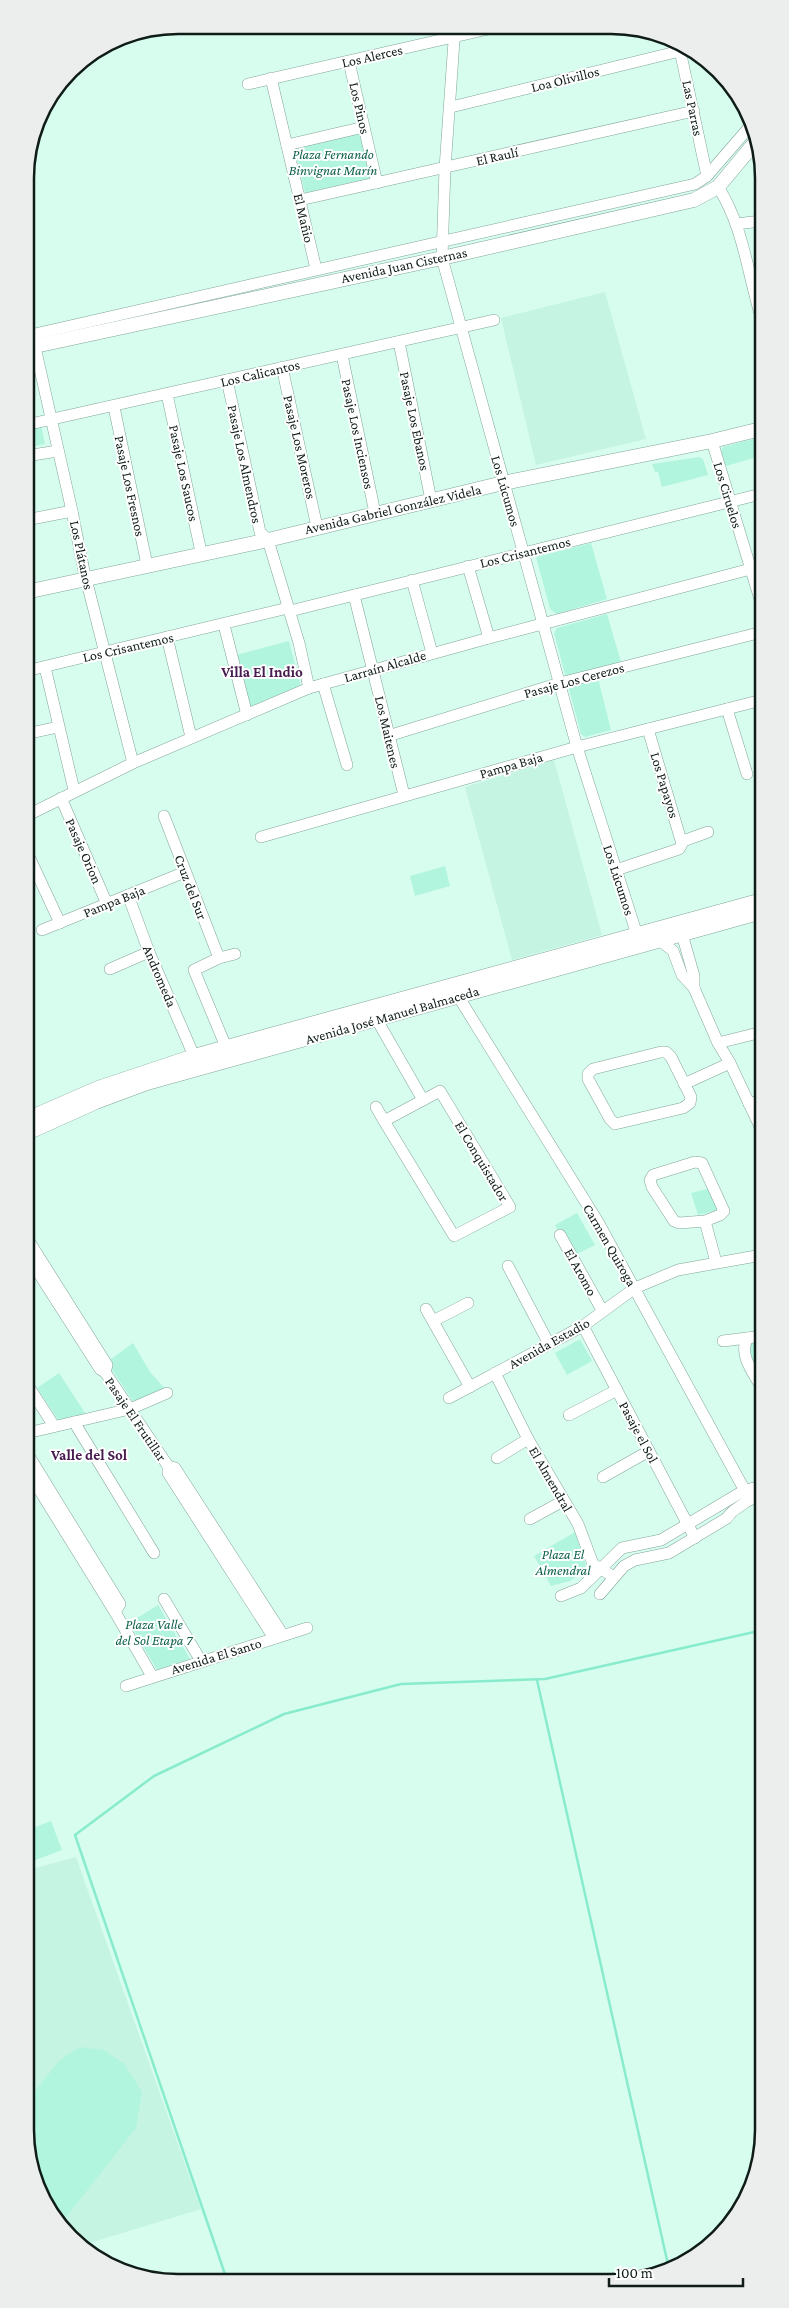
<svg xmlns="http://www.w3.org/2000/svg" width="789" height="2308" font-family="'Crimson Pro',serif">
<rect width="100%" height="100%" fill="#d7fdef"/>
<g fill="#c5f4e3">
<path d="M605,292l41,147 -110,26 -35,-147z"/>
<path d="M554,760l48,175 -90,25 -47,-173z"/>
<path d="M76,1857l125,352 -121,37 -10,-8 -25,-32 -17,-46v-290z"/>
</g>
<g fill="#b2f5de">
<path d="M360,131l11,47 -66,15 -11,-47z"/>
<path d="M41,425l4,19 -19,4v-19z"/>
<path d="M761,437v19l-35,10 -5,-15 2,-4z"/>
<path d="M699,457l4,2 5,16 -46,12 -4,-15h-3l-3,-8z"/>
<path d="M591,543l16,56 -50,15 -7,-5 -14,-52z"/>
<path d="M607,614l14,48 -25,8 15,60 -26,7 -4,-3 -27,-101 3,-5z"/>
<path d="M289,641l12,46 -52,21 -13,-53z"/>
<path d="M445,866l5,20 -35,10 -5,-20z"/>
<path d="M711,1188l8,22 -21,5 -7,-22z"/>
<path d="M577,1213l18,32 -22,11 -18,-31z"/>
<path d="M580,1339l12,22 -25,14 -12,-22z"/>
<path d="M763,1342v41l-16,-31 3,-9z"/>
<path d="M133,1343l17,29 16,18 -32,13 -27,-41z"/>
<path d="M59,1373l28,43 -28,5 -22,-33z"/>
<path d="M575,1532l12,37 -17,12 -19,5 -17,-30z"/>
<path d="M158,1605l32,54 -33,11 -28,-47z"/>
<path d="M51,1821l11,29 -34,13v-33z"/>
<path d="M79,2047l25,3 20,14 18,28 -6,36 -76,97 -15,-19 -17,-46v-60l30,-38z"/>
</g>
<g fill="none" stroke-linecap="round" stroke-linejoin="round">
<g stroke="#88eccc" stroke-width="2.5">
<path d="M537,1680l132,589"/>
<path d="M227,2280l-152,-445 79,-59 130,-62 117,-30 144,-5 218,-49"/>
</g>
<defs>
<g id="minor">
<path d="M455,27l-10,141 -3,90 135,489 62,194"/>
<path d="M678,41l29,135"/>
<path d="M349,62l28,121"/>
<path d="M271,78l45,191"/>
<path d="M248,84l249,-57"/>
<path d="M451,107l229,-56"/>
<path d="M287,145l77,-18"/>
<path d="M718,187c25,38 30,88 43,130"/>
<path d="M300,200l394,-89"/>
<path d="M736,224l25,-3"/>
<path d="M26,336l669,-152 12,-8 45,-52"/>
<path d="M399,342l32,158"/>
<path d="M35,347l37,164 12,60 49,192"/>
<path d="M342,355l33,158"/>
<path d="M282,367l35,160"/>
<path d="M227,380l33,152 8,8 31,103 10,45"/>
<path d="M167,394l34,158"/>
<path d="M114,407l33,158"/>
<path d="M26,425l468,-105"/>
<path d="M712,441l50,165"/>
<path d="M26,456l32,-5"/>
<path d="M26,520l46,-9"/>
<path d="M468,566l21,72"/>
<path d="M412,580l20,73"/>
<path d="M354,595l50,200"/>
<path d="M290,611l471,-117"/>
<path d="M224,625l23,90"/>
<path d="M167,637l24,100"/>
<path d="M45,667l29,123"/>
<path d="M26,671l262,-63"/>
<path d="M323,684l24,81"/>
<path d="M727,709l20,65"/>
<path d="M26,734l32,-7"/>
<path d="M388,736l172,-53 202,-51"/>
<path d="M61,798l46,106"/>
<path d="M26,816l107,-53 176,-75 180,-50 273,-72"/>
<path d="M164,816l55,142"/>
<path d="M261,837l316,-90 185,-47"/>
<path d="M683,841l25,-9"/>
<path d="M26,850l34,73"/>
<path d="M616,870l63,-21 3,-5 -34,-115"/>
<path d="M128,895l21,57 45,104"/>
<path d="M680,927l14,49v12"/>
<path d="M42,930l143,-58"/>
<path d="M661,941l12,10 9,24 12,13 24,55 12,20 32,68"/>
<path d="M110,969l39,-17"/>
<path d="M458,996l140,226 152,278"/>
<path d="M377,1020l46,80"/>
<path d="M718,1043l44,-11"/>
<path d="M226,1047l-32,-77 25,-12 16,-4"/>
<path d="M661,1052h5l5,5 20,40 -1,6 -7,5 -68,16 -5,-5 -22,-40v-5l5,-5z"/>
<path d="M684,1084l46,-21"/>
<path d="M749,1104l13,-4"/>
<path d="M376,1107l8,14 70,115 56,-29 -70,-116 -56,30"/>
<path d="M705,1221l-26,2 -5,-2 -22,-34 -2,-7 3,-5 42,-13 7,1 22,48 -4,4 -15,6 11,41"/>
<path d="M560,1235l42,75"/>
<path d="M27,1238l80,127 -2,7"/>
<path d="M27,1255l73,114 5,3 63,94v7l106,165"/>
<path d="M508,1266l41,78"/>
<path d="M426,1309l44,78"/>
<path d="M433,1321l35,-18"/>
<path d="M583,1326l112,212"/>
<path d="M748,1338c-11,16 7,37 15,52"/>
<path d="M723,1341l40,-5"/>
<path d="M495,1373l33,66 50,85 15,40 21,13"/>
<path d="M27,1384l27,42"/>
<path d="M449,1398l134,-72 52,-38 43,-18 84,-15"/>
<path d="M569,1415l48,-25"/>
<path d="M74,1422l80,131"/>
<path d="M27,1433l103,-24 37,-16"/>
<path d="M27,1453l93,151 -5,8"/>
<path d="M497,1458l31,-19"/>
<path d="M168,1466l7,2 108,167"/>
<path d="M27,1470l88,142 37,64"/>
<path d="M603,1477l46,-26"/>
<path d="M530,1519l33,-18"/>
<path d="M600,1594l24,-28 11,-6 34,-7 58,-35c6,-11 20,-13 27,-24"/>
<path d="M561,1596l20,-8 41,-40 39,-8 84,-50 18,-4"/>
<path d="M164,1599l37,62"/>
<path d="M126,1686l181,-58"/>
</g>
<g id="major">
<path d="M26,348l416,-90 252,-58 24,-13 40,-48"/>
<path d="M26,592l242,-52 235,-57 209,-42 49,-12"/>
<path d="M27,1119l71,-31 96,-32 568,-156"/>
<path d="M27,1133l69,-31 51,-19 615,-171"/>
</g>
</defs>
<use href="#minor" stroke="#82a598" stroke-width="12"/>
<use href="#major" stroke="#82a598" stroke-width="15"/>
<use href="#minor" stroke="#fff" stroke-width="11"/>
<use href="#major" stroke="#fff" stroke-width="14"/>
</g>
<g text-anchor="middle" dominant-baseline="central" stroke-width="4" stroke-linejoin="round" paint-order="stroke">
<g font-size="14" fill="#0f1c18" stroke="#fff">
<text transform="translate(372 56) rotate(-13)">Los Alerces</text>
<text transform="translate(565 79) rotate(-14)">Loa Olivillos</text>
<text transform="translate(360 108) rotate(77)">Los Pinos</text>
<text transform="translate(693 108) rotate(78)">Las Parras</text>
<text transform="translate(497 156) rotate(-13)">El Raulí</text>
<text transform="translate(304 218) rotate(77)">El Mañio</text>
<text transform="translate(404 265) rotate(-12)">Avenida Juan Cisternas</text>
<text transform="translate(260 373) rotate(-13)">Los Calicantos</text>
<text transform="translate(415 421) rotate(78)">Pasaje Los Ebanos</text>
<text transform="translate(358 434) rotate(78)">Pasaje Los Inciensos</text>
<text transform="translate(300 447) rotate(77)">Pasaje Los Moreros</text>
<text transform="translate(245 464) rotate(78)">Pasaje Los Almendros</text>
<text transform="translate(184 473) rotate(78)">Pasaje Los Saucos</text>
<text transform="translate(130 486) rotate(78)">Pasaje Los Fresnos</text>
<text transform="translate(506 491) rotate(74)">Los Lúcumos</text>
<text transform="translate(728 495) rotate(73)">Los Ciruelos</text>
<text transform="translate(393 509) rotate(-13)">Avenida Gabriel González Videla</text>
<text transform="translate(525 552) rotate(-14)">Los Crisantemos</text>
<text transform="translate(82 555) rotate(78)">Los Plátanos</text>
<text transform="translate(128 647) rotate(-13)">Los Crisantemos</text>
<text transform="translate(385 666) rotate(-16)">Larraín Alcalde</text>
<text transform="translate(574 680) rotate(-15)">Pasaje Los Cerezos</text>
<text transform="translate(388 732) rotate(77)">Los Maitenes</text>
<text transform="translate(511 765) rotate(-16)">Pampa Baja</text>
<text transform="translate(665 785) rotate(73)">Los Papayos</text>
<text transform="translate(84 851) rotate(66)">Pasaje Orion</text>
<text transform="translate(619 880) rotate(72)">Los Lúcumos</text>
<text transform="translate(191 887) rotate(69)">Cruz del Sur</text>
<text transform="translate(114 901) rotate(-22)">Pampa Baja</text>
<text transform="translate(160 976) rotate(67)">Andromeda</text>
<text transform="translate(392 1015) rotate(-16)">Avenida José Manuel Balmaceda</text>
<text transform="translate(482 1161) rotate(59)">El Conquistador</text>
<text transform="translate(610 1245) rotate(60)">Carmen Quiroga</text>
<text transform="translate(581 1272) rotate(61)">El Aromo</text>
<text transform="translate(549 1343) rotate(-29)">Avenida Estadio</text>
<text transform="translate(136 1419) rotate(56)">Pasaje El Frutillar</text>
<text transform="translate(639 1432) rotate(62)">Pasaje el Sol</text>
<text transform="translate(551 1479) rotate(60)">El Almendral</text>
<text transform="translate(216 1656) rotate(-17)">Avenida El Santo</text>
</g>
<g font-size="14" font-style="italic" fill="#0e614c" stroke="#fff">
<text x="333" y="154">Plaza Fernando<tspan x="333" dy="16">Binvignat Marín</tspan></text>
<text x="563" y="1554">Plaza El<tspan x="563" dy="16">Almendral</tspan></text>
<text x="154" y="1624">Plaza Valle<tspan x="154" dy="16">del Sol Etapa 7</tspan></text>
</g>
<g font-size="15" font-weight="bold" fill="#481c50" stroke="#fff">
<text x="262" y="672">Villa El Indio</text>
<text x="89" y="1455">Valle del Sol</text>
</g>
</g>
<path d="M0 0H789V2308H0ZM178 34H611A144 144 0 0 1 755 178V2130A144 144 0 0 1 611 2274H178A144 144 0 0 1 34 2130V178A144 144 0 0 1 178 34Z" fill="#eceded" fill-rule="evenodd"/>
<path fill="none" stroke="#0f1c18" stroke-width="2.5" d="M178 34H611A144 144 0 0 1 755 178V2130A144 144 0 0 1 611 2274H178A144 144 0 0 1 34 2130V178A144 144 0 0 1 178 34Z"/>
<path d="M609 2278v8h134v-8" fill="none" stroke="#0f1c18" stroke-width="2.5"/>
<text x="616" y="2278" font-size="15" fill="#0f1c18" stroke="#ffffff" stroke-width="4" paint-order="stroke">100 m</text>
</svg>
